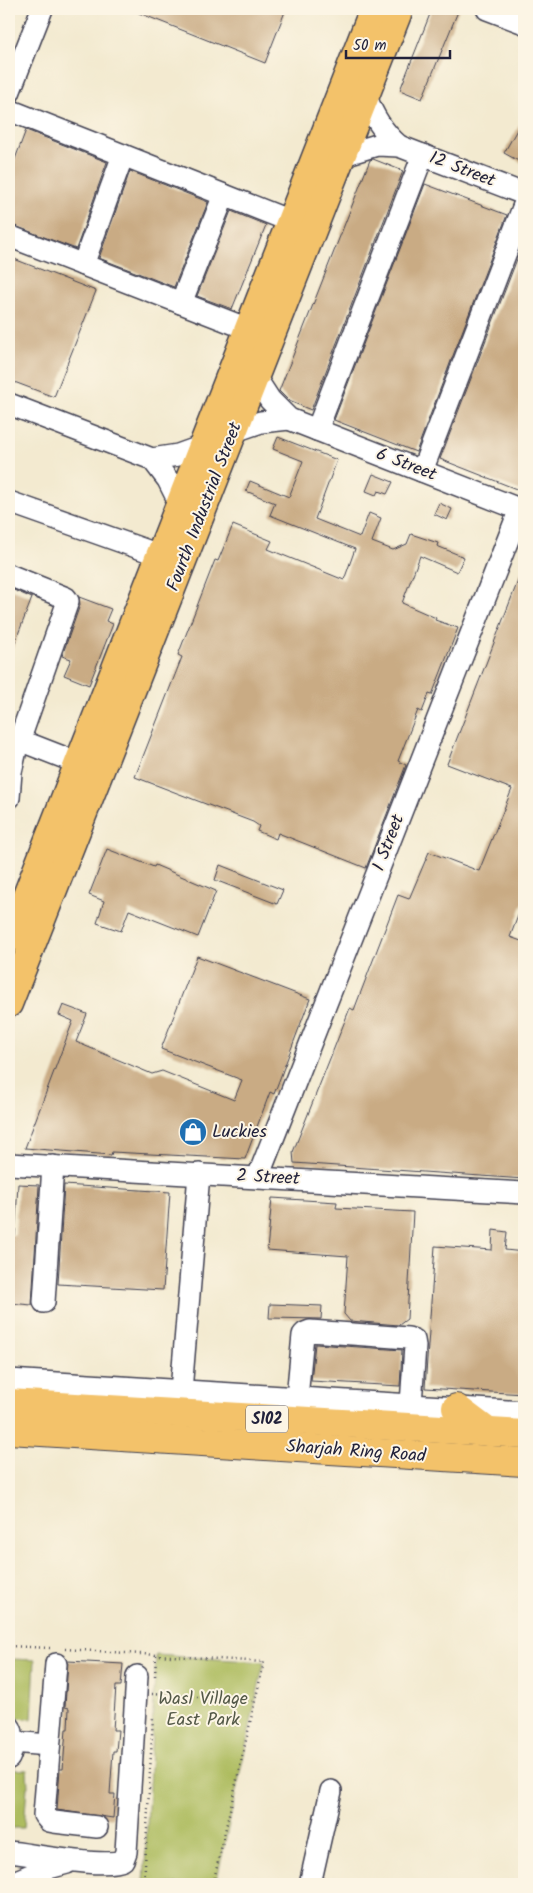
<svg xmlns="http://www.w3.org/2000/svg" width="533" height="1893" font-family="Kalam,sans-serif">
<rect width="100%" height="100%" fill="#fcf5e5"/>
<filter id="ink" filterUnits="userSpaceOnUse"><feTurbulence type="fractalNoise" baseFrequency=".02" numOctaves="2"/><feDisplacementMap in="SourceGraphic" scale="10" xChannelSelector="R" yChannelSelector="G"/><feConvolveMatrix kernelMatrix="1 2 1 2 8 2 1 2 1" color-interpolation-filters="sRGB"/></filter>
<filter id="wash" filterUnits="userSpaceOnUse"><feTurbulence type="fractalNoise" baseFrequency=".0096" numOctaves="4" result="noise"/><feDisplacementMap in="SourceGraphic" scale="20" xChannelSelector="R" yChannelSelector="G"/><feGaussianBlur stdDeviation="1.12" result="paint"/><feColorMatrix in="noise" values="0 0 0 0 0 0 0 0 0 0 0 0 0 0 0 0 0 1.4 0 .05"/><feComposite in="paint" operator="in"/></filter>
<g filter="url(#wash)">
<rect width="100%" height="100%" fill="#f3ead0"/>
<g fill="#adbc5e" stroke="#686f4c">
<path d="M156,1655l108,7 -48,222h-72z"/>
<path d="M11,1659l24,1 -3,59 -18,-1v-8h-5v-46h2z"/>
<path d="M9,1769l18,1 1,17h-1l-3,41h-15z"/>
</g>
<g id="blocks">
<g fill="#c9ab84">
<path d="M129,9h157l-21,54z"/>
<path d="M432,9h27l-37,90 -22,-9z"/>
<path d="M524,117v47l-20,-11z"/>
<path d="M26,130l81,32 -31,87 -67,-25v-49z"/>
<path d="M373,159l30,12 -92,239 -22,-9 -10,-10 91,-231z"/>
<path d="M130,171l78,31 -34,85 -75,-29z"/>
<path d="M425,184l82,31 -91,237 -82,-32z"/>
<path d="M231,211l35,14 -34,84 -35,-13z"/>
<path d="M524,241v251l-84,-33z"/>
<path d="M9,257l87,34 -42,106 -45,-17z"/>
<path d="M278,437l59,23 -22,59 45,18 9,-24 12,5 -9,24 21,8 14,-6 4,-10 27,9 -1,3 27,11 -7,15 -37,-16 -18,47 34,15 -1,2 23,8 -26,67 -3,-1 -7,18 -4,-2 -20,51 8,4 -40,103 -88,-35 -2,6 -19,-8 2,-5 -6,-4 -118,-45 47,-120 -4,-2 37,-95 3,1 15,-36 39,16 -4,8 76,31 11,-31 -85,-34 5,-12 -29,-12 4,-10 39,16 14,-36 -30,-12z"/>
<path d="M373,474l20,8 -6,12 -9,-3 -2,4 -10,-4z"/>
<path d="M439,503l13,6 -5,11 -13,-6z"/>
<path d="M523,568l1,332 -14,37 14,5v237l-230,-16 -1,-11 57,-144 4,2 44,-115 11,4 20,-47 50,19 33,-82 -65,-25z"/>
<path d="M9,588l23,10 -22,57h-1z"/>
<path d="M79,597l32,12 -5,12 7,3 -24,61 -25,-10 7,-16 -9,-3 18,-51z"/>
<path d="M107,849l47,18 1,-2 61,26 -18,46 -69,-27 -8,21 -24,-8 7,-22 -15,-6z"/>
<path d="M220,865l63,25 -6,14 -62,-24z"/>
<path d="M197,956l113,43 -36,95 -4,-2 -25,67 -133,-7 -1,3 -86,-7 48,-127 -14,-6 4,-10 24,9 -11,28 76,32 10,-3 72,29 8,-20 -81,-31z"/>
<path d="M18,1184l21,1 -7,120 -23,-2v-68h6z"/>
<path d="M64,1185l106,7 -7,98 -105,-6z"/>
<path d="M272,1198l65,4 -1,6 77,4 -6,107 -8,6 -49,-4 -6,-7 4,-58 -81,-6z"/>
<path d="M493,1230l14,2 -2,18 19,2v142l-99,-6 10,-142 57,4z"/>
<path d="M270,1304l52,2 -1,13 -52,-1z"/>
<path d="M315,1344l87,6 -2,36 -89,-5z"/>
<path d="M68,1661l55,3 -2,22h-5l-3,44h5l-2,21h-3l-3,43h5l-2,24 -56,-8 3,-41h3l3,-40h2l1,-21 -4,-1z"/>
</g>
</g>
</g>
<g filter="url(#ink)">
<use href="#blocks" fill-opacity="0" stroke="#414051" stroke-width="1"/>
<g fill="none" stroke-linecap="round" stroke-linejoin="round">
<defs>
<g id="minor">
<path d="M487,9l37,14"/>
<path d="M9,93l33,-84"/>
<path d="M366,96c7,21 17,36 33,50"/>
<path d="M9,110l281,111"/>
<path d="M344,155l33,-10 22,1 125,48"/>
<path d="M9,236l239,93"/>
<path d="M83,265l40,-110"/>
<path d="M181,303l43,-108"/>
<path d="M255,377l15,23 19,19 235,92"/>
<path d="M9,404l143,55 26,-4 25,-9"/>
<path d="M317,430l106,-275"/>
<path d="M235,431l26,-9 28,-3"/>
<path d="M152,459l16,21 11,22"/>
<path d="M422,471l102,-266"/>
<path d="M9,502l150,53"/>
<path d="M9,575l57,23 2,3 -52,149 -5,22 -2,26"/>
<path d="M19,740l59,23"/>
<path d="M9,1164l515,29"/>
<path d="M258,1177l262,-668"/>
<path d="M44,1302l9,-136"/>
<path d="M9,1380l515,32"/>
<path d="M181,1391l18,-217"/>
<path d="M297,1398l6,-63 2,-2 5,-2 98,7 6,2 1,6 -4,58"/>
<path d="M56,1664l-12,151 5,6 5,1 43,5"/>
<path d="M9,1726c6,7 4,23 0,32"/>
<path d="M12,1742l37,3"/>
<path d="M9,1852c22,2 97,17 114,8l3,-8 11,-176"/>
<path d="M16,1881l29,-12 22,-6"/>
<path d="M310,1884l21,-93"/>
</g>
<g id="major">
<path d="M9,939l364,-930"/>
<path d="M9,1004l391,-995"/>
</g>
<g id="highway">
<path d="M9,1403l515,31"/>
<path d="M456,1408l32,24"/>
<path d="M9,1430l515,32"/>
</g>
</defs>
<use href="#minor" stroke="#414051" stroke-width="24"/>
<use href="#major" stroke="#414051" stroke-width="29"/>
<use href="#highway" stroke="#414051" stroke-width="30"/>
<g stroke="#414051" stroke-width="2.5" stroke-dasharray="1 4" stroke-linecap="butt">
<path d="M9,1646l41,2"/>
<path d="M65,1649l199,13 -51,222"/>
<path d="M155,1676l1,-21"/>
<path d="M152,1694l103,7"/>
<path d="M144,1884l9,-168"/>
</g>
<use href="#minor" stroke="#fff" stroke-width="21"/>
<use href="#major" stroke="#f3c26a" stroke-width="26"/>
<use href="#highway" stroke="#f3c26a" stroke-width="28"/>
</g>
</g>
<defs>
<symbol id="shop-disc" viewBox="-11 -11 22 22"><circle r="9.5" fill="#1f6fb2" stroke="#fcf5e5"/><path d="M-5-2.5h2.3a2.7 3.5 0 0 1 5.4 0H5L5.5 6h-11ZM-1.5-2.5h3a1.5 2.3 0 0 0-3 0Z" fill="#fff"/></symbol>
</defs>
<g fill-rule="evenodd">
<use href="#shop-disc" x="177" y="1116" width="32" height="32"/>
</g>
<g text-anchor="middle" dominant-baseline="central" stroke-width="4" stroke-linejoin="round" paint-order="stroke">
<rect fill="#fcf5e5" stroke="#63616e" stroke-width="1" x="246" y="1405.5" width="42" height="27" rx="4"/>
<g font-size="16" font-weight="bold" fill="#22223b">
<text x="267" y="1419">S102</text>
</g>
<g font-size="18" fill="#22223b" stroke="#fcf5e5">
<text transform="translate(462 170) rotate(21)">12 Street</text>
<text transform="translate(406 465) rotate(21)">6 Street</text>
<text transform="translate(205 507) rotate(-69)">Fourth Industrial Street</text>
<text transform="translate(389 843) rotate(-69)">1 Street</text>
<text transform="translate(268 1178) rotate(3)">2 Street</text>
<text transform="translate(356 1452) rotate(4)">Sharjah Ring Road</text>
</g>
<g font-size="18" fill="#22223b" stroke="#fcf5e5" text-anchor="start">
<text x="212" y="1132">Luckies</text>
</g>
<g font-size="18" fill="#535847" stroke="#fcf5e5">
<text x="203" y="1699">Wasl Village<tspan x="203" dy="21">East Park</tspan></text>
</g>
</g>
<rect width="533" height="1893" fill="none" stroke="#fcf5e5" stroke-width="30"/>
<path d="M346 50v8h104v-8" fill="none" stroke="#22223b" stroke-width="2.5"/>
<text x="353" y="50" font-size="15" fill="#22223b" stroke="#fcf5e5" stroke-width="4" paint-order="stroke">50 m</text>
</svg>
